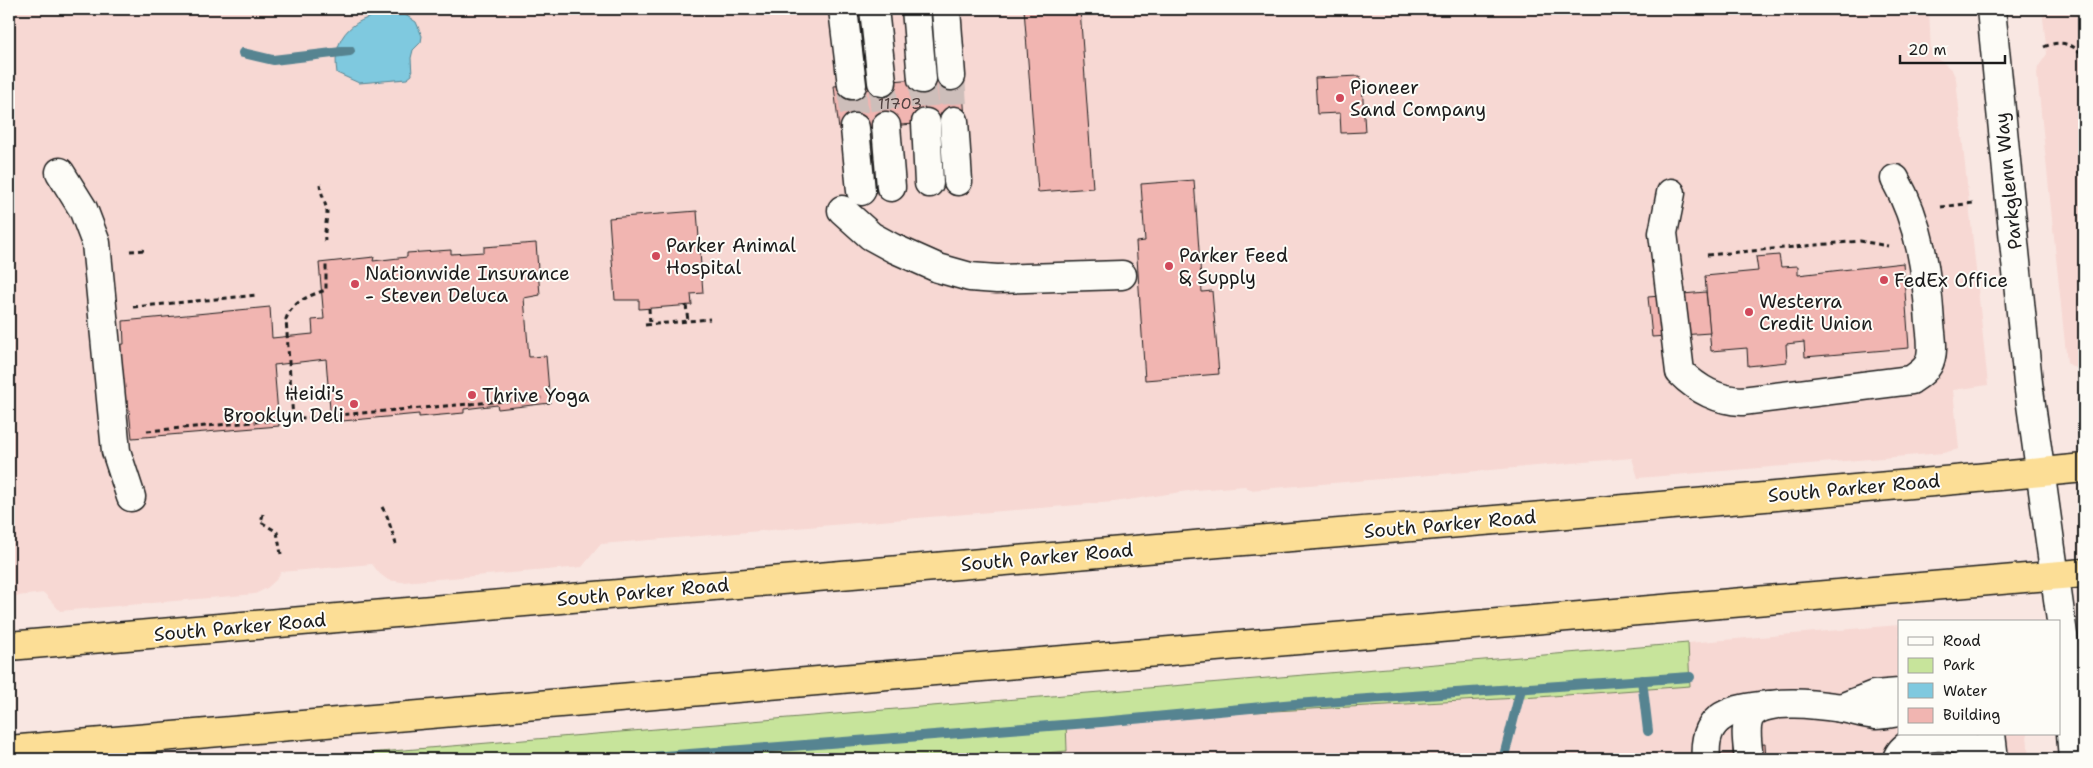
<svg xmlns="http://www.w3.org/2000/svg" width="2093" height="768" font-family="'Shantell Sans',sans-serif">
<rect width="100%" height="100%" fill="#f9e7e2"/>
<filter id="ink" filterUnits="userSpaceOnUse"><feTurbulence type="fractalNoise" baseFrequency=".02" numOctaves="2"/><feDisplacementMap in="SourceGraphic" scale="10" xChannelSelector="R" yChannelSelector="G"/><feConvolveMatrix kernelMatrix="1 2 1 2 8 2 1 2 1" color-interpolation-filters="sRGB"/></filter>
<g filter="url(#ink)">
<g fill="#f7d8d3">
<path d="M9,9h1920l2,44 21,17 4,9 32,306 -35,5 6,59 -16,4 -305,25 -6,-20 -382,32 -5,-4 -50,4 -81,12 -513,42 -19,23 -180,15 -14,-2 -8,-6 -8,-10 -91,8 -5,8 -9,8 -12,6 -195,17 -16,-18 -35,4z"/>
<path d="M2042,9h42v364l-17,-10 -30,-289 1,-7 9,-13z"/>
<path d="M1986,618l11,4h-59l37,-3z"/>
<path d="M1899,625v109h128l2,25h-1048l86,-8 -1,-29 472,-25 152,-11 -2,-43z"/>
</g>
<path fill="#c7e49b" stroke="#72805c" d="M1688,643l2,43 -152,11 -472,25 1,29 -86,8h-685z"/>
<path fill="#7fc9df" stroke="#578491" d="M391,13l13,1 12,8 6,14 -1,6 -8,8 -2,8 1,17 -5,4 -48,4 -22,-10c-6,-38 18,-57 54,-60z"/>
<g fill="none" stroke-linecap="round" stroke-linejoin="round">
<g stroke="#578491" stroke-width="10">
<path d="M243,53l30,7 77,-9"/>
<path d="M1642,680l6,51"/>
<path d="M625,759l476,-37 194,-18 395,-27"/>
<path d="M1498,759l6,-3 17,-67"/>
</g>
</g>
<g fill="#f1b5b1" stroke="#1c1c1c">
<path d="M1024,9h56l13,179 -55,4z"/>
<path d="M962,75l3,45 -126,10 -5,-44z"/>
<path d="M1360,76v7h2l3,49 -24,1 -1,-20 -23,1 -2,-36z"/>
<path d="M1194,180l8,112 10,-1 7,83 -74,6 -9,-138 9,-1 -4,-57z"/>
<path d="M697,211l6,82 -12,1 1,11 -53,4v-9h-24l-6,-82z"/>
<path d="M536,243l4,52 -16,3 5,59 17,-1 4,47 -52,6 -1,-4 -33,4v4l-45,4v-3l-88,8 -5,-63 -52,6 5,61 -147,12 -4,-37 -7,1 -5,-57 8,-1 -1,-23 147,-14 2,31 41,-4 -1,-14 12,-1 -5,-56 55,-6 -1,4 34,-4v-4l44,-3v4l33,-2v-5z"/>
<path d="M1779,255l2,12 17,-1v9l105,-12 6,85 -104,9 -1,-15 -18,2 1,18 -39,4 -1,-18 -36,3 -6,-75 53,-5 -2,-14z"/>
<path d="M1706,292l4,41 -58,4 -4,-40z"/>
<path d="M1765,744l1,15h-44l-1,-5h12v-7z"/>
</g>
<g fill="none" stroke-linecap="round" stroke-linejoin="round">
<g stroke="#cdbeba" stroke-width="28" stroke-dasharray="28 14" stroke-linecap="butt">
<path d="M951,76l3,45"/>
<path d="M922,79l4,44"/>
<path d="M882,82l4,44"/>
<path d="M852,85l3,43"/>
</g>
<defs>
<g id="minor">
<path d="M843,9l9,76"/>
<path d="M874,9l8,73"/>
<path d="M916,9l6,70"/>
<path d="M946,9l5,67"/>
<path d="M1991,9l37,374 36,259 9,117"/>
<path d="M954,121l4,60"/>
<path d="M926,123l3,60"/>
<path d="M886,126l5,61"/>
<path d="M855,128l6,63"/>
<path d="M60,172l23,37 13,34 20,208 15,46"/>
<path d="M1671,193l-8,40 17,139c18,18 37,28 62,29l169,-21c6,-4 13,-8 17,-15 7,-12 3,-29 2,-42 -3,-50 -10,-100 -35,-144"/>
<path d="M842,210l29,26 22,12 45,20 32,9 27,2 125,-4"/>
<path d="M1841,708l33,-13 25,-2"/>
<path d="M1991,734l3,25"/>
<path d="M1706,759c-4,-46 27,-50 63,-54"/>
<path d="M1749,759c-1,-12 -6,-35 3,-45 14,-17 69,-9 90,-6 11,2 23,6 34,7 8,0 16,-2 23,-3"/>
<path d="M1897,759c8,-27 73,-32 79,0"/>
</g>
<g id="highway">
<path d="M9,646c379,-31 758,-66 1137,-97 313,-26 626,-51 938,-81"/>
<path d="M9,750l2075,-177"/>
</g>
</defs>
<use href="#minor" stroke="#1c1c1c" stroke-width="31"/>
<use href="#highway" stroke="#1c1c1c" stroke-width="31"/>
<g stroke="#1c1c1c" stroke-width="3" stroke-dasharray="5 4" stroke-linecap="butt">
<path d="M2044,47c15,-7 28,-4 39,8l1,7"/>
<path d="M320,184c1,10 6,20 7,28 0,8 -3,20 -2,29"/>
<path d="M1941,207l32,-4"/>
<path d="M130,251l16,-1"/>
<path d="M1707,255l153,-14 28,5"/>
<path d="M686,305l2,16"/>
<path d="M133,307l125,-12"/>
<path d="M649,308l1,17"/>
<path d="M645,325l65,-6"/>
<path d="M293,419l-7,-100c6,-17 24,-24 40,-29v-26"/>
<path d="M147,431l395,-33"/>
<path d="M382,507l5,9 9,28"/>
<path d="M263,514l-2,8 16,10 4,22"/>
</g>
<use href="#minor" stroke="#fdfcf7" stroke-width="28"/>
<use href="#highway" stroke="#fcde96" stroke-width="28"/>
</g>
</g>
<g fill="#d1495b" stroke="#fdfcf7" stroke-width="2">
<circle cx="1340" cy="98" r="5"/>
<circle cx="656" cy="256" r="5"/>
<circle cx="1169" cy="266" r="5"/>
<circle cx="1884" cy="280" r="5"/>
<circle cx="355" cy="284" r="5"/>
<circle cx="1749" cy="312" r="5"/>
<circle cx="472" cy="395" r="5"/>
<circle cx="354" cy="404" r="5"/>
</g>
<g text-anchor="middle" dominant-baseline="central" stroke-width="4" stroke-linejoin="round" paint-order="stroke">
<g font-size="16" fill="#514241">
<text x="900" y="103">11703</text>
</g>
<g font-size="19" fill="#1c1c1c" stroke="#fdfcf7" text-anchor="start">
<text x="1350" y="87">Pioneer<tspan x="1350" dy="22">Sand Company</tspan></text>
<text x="666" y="245">Parker Animal<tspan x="666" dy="22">Hospital</tspan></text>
<text x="1179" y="255">Parker Feed<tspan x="1179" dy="22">&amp; Supply</tspan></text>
<text x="365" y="273">Nationwide Insurance<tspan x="365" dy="22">- Steven Deluca</tspan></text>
<text x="1894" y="280">FedEx Office</text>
<text x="1759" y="301">Westerra<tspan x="1759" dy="22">Credit Union</tspan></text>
<text x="344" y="393" text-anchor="end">Heidi's<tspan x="344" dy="22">Brooklyn Deli</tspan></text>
<text x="482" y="395">Thrive Yoga</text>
</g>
<g font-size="19" fill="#1c1c1c" stroke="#fdfcf7">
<text transform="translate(2008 181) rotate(-96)">Parkglenn Way</text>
<text transform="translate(1854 488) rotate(-5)">South Parker Road</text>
<text transform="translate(1450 524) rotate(-5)">South Parker Road</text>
<text transform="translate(1047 557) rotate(-5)">South Parker Road</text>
<text transform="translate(643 592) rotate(-5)">South Parker Road</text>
<text transform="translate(240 627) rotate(-5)">South Parker Road</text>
</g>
</g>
<rect width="2093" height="768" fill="none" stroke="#fdfcf7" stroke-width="30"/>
<rect x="15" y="15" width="2063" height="738" fill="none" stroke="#1c1c1c" stroke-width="2" filter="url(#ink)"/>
<rect x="1898" y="620" width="162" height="115" fill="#fdfcf7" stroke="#a3a29f"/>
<rect x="1908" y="637" width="25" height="8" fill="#fdfcf7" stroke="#a3a29f"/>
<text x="1943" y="646" font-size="15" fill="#1c1c1c">Road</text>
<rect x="1908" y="658" width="25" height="15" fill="#c7e49b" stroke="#a3a29f"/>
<text x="1943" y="670" font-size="15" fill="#1c1c1c">Park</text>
<rect x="1908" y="683" width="25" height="15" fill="#7fc9df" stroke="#a3a29f"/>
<text x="1943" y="696" font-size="15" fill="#1c1c1c">Water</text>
<rect x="1908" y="708" width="25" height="15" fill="#f1b5b1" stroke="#a3a29f"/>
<text x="1943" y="720" font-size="15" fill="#1c1c1c">Building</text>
<path d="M1900 55v8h105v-8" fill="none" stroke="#1c1c1c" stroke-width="2.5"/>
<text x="1908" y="55" font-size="15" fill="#1c1c1c" stroke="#fdfcf7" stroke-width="4" paint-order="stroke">20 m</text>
</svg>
